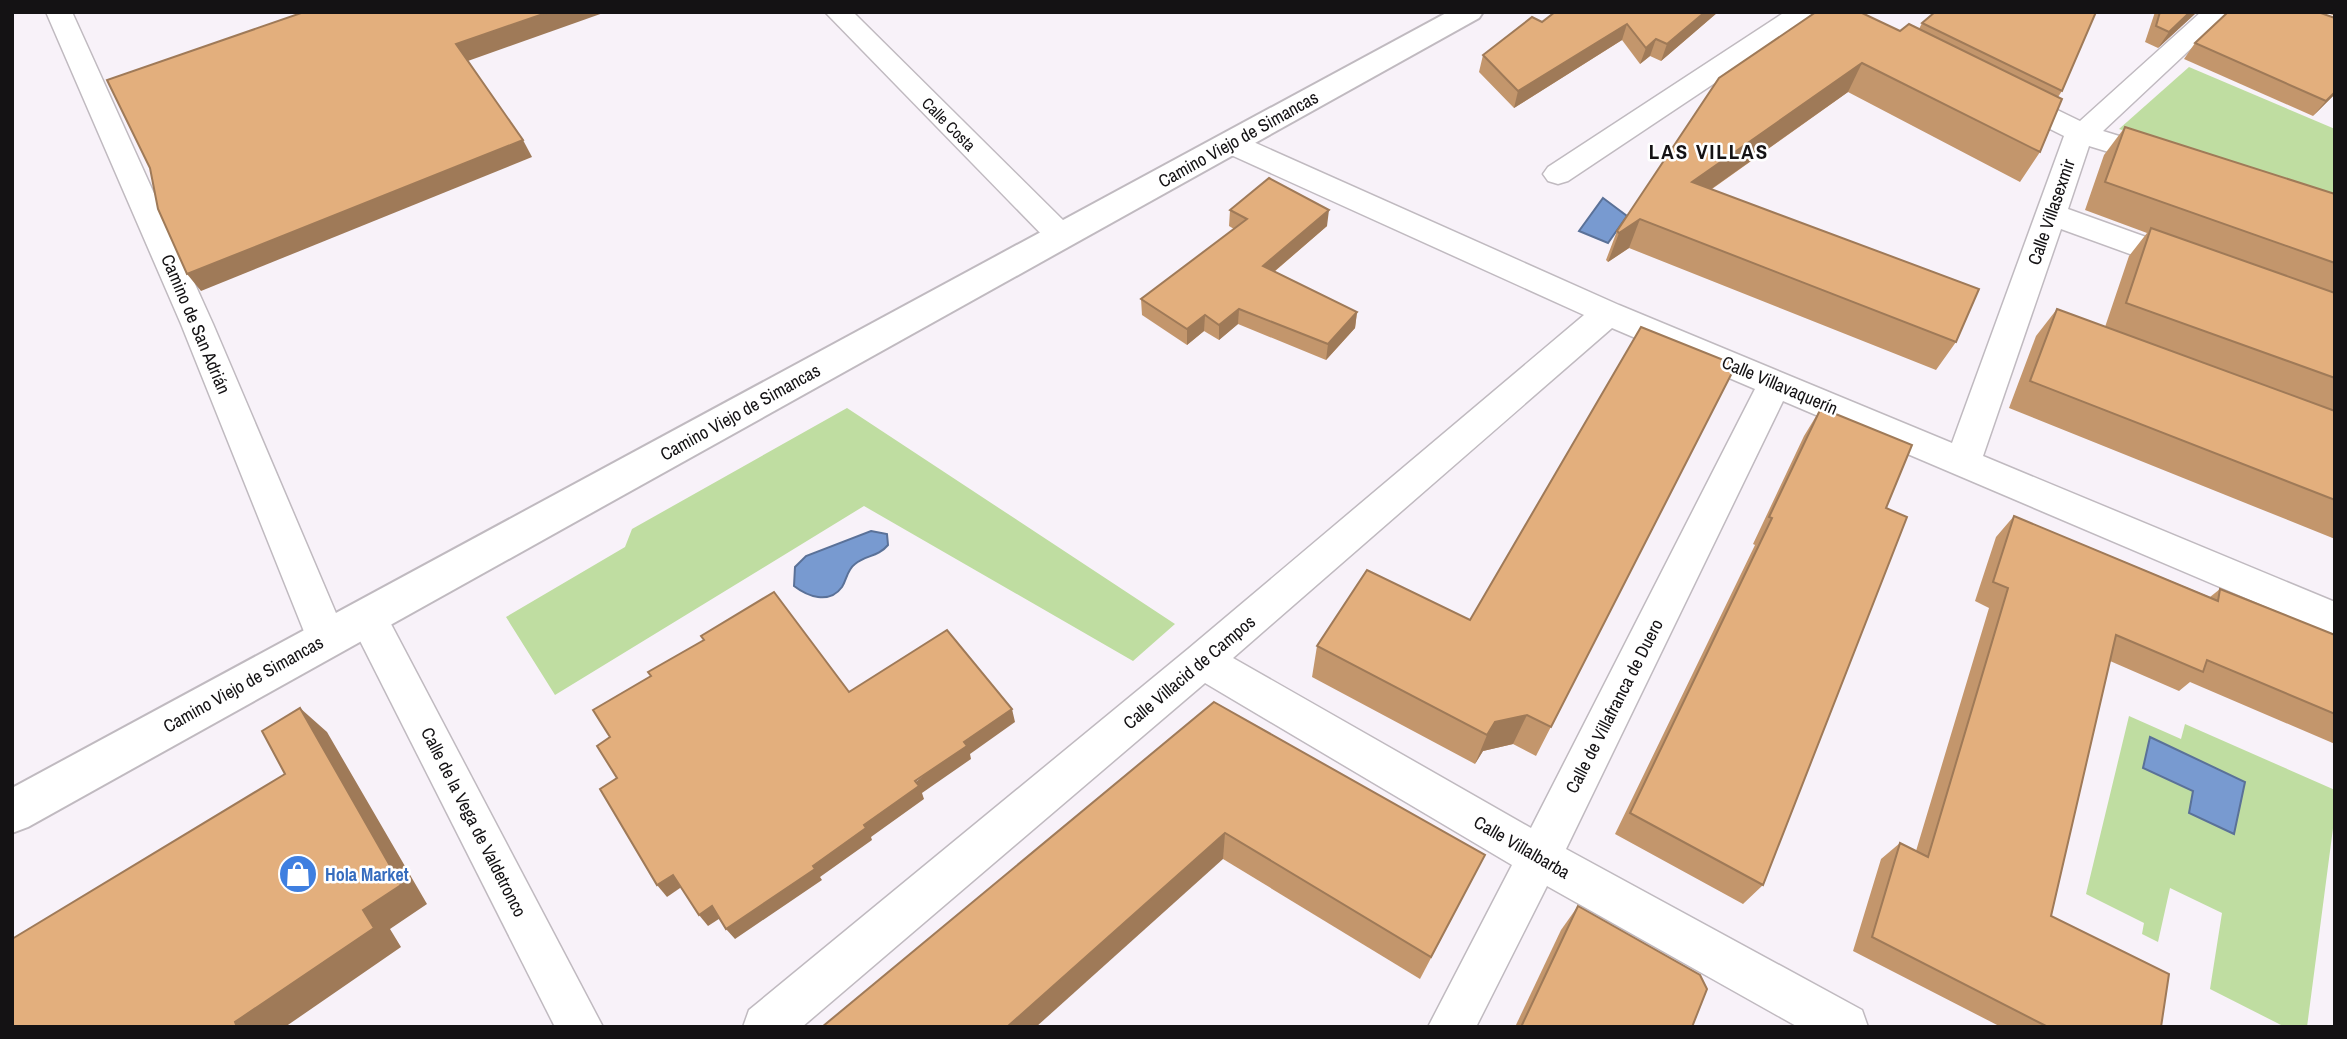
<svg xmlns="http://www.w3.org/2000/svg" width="2347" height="1039" font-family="'Archivo Narrow',sans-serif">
<rect width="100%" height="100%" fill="#f8f2f9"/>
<g fill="#bfdda1">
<path d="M2189,67l146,62v72l-216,-72z"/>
<path d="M847,408l328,216 -42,37 -269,-155 -309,189 -49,-78 119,-70 7,-18z"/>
<path d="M2129,716l52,23 4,-15 150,66v23l-28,214h-22l-75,-38 12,-76 -52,-25 -12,54 -16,-8 2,-11 -58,-29z"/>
</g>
<g fill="#789ad0" stroke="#5a7198" stroke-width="2">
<path d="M1603,198l24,18 -19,27 -29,-12z"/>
<path d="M871,531l16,3 1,11c-10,12 -22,10 -33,19 -8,6 -8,15 -13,23 -13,18 -35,9 -48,-1l1,-19 11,-11z"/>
<path d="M2150,737l95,45 -11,52 -45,-21 4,-22 -50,-23z"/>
</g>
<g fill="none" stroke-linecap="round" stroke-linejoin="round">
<defs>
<g id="street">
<path d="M46,12h26l141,312 134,315 -6,12 -14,5 -14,-5 -6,-12 -126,-315z"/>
<path d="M825,12h28l219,217 4,7 -4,7 -11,4 -11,-4z"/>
<path d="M1785,12h31l-4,6 -244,163 -10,3 -10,-3 -5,-7 5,-7z"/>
<path d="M2201,12h29l-127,119 68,21 5,7 -5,7 -10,2 -72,-22 -21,63 128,46 5,8 -5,8 -11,3 -124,-45 -78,227 352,146v34l-552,-235 -217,448 296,161 6,17h-70l-251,-141 -71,141h-48l84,-162 -307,-182 -403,344h-59l6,-17 439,-361 396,-334 -364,-165 -5,-7 5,-7 10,-2 10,2 379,169 333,138 112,-307 -66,-33 -4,-6 4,-6 10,-3 10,3 62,30zM1612,328l143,61 -224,439 -298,-170z"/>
<path d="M367,600l14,5 222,422h-48l-207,-410 5,-12z"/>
</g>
<path id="secondary" d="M1448,12h35l-4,6 -1451,809 -16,6v-45z"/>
</defs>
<use href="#street" stroke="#c0bac0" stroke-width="3"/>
<use href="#secondary" stroke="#c0bac0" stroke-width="4"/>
<use href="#street" fill="#fff" fill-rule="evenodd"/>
<use href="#secondary" fill="#fff" fill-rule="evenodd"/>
</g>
<g fill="#c3966c">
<path d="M1718,12l-57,49 -11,-5 -10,8 -18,-24 -108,68 -35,-36 4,-17 59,-33z"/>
<path d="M2155,12h42l-39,36 -13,-6z"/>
<path d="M2325,12h10v4z"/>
<path d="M1922,23l140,68 -4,6 -18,55 -20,30 -172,-90 -136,97 244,153 -20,28 -307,-122 -21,14 -2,-2 11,-29 283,-200 19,-2z"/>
<path d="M2195,43l140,51 -22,22 -129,-57z"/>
<path d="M2125,127l210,67v345l-326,-131 27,-72 21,-27 48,18 24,-71 18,-23 -62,-23 19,-55z"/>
<path d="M1230,210l97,16 -53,46 83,40 -2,16 -29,32 -88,-36 -19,16 -15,-9 -17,14 -45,-30 -1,-16 93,-70 -5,-3z"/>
<path d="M1736,365l-200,391 -23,-12 -30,7 -8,13 -163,-87 5,-31 153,-26z"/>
<path d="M1821,408l65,100 -123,377 -20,19 -128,-70 140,-289 -2,-1 51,-108z"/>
<path d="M2014,516l196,81 10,-8 115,46v109l-145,-62 -11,9 -69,-30 -59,255 110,111h-160l-148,-76 28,-92 19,-16 16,8 73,-243 -14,-7 21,-64z"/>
<path d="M1214,702l271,153 -65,124 -197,-120z"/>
<path d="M1578,906l114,121h-177l46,-97z"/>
</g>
<g fill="#9f7a58">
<path d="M549,12h57l-141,50 -9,-18z"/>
<path d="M1705,12h13l-57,49 6,-17z"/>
<path d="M2190,12h7l-39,36 11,-16z"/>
<path d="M1627,24l-5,16 -108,68 4,-17z"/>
<path d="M1656,39l-6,17 -10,8 6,-16z"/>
<path d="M1862,63l-14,29 -168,119 12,-29z"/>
<path d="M2335,92v2l-22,22 13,-15z"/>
<path d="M523,140l9,17 -331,134 -14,-17z"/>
<path d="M1329,210l-2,16 -65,56 1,-16z"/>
<path d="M1640,219l-11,29 -21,14 11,-29z"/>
<path d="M1239,309l-1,15 -19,16v-15z"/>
<path d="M1357,312l-2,16 -29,32 2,-16z"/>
<path d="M1205,315l-1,16 -17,14v-16z"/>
<path d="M300,708l27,24 100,172 -37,25 11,18 -116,80h-48l-2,-5 128,-112z"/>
<path d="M1012,709l3,13 -45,32 1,5 -49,34 2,6 -53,38 1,3 -52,37 2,3 -87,59 -9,-10 87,-63 51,-41 100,-83z"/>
<path d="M1527,715l-14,29 -30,7 -8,13 12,-29 8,-13z"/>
<path d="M1225,833l-2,26 -187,168h-29z"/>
<path d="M673,875l10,11 -16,11 -10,-12z"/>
<path d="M712,906l10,11 -14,9 -9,-11z"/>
</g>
<g fill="#e3af7d" stroke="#9f7a58" stroke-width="2">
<path d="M304,12h245l-93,32 67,96 -336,134 -29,-65 -8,-41 -43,-88z"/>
<path d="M1555,12h150l-38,32 -11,-5 -10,9 -19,-24 -109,67 -35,-36 49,-38 10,5z"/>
<path d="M1816,12h44l40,19 9,-7 153,75 -22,53 -178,-89 -170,119 287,107 -23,53 -316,-123 -21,14 -2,-2 102,-153z"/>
<path d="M1935,12h161l-34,79 -140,-68z"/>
<path d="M2160,12h30l-21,20 -13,-6z"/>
<path d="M2228,12h90l17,6v74l-9,9 -131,-58z"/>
<path d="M2125,127l210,67v69l-230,-81z"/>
<path d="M1269,178l60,32 -66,56 94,46 -29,32 -89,-35 -20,16 -14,-10 -18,14 -46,-30 106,-80 -17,-9z"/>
<path d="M2151,228l184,65v85l-209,-75z"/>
<path d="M2057,309l278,102v89l-305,-119z"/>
<path d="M1641,327l95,38 -185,362 -24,-12 -32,7 -8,13 -170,-89 50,-76 103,50z"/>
<path d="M1821,408l91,37 -26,63 21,9 -144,368 -133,-72 142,-295 -3,-1z"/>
<path d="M2014,516l204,85 2,-12 115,46v79l-128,-54 -4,12 -87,-37 -65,281 118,58 -8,53h-113l-176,-90 28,-94 28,14 80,-269 -15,-6z"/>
<path d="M774,592l75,100 98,-62 65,79 -48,33 3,4 -52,35 4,5 -55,39 2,3 -53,38 2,3 -89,60 -14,-23 -13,9 -26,-40 -16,10 -57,-96 17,-11 -20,-32 13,-9 -17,-27 58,-34 -3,-4 56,-32 -3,-4z"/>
<path d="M1214,702l271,153 -54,102 -206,-124 -218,194h-185z"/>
<path d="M300,708l101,177 -38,25 11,18 -139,94 2,5h-225v-88l273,-165 -23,-43z"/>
<path d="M1578,906l122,69 7,14 -15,38h-171z"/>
</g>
<defs>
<symbol id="shop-disc" viewBox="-11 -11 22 22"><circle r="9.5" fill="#3f7fe0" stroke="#fff"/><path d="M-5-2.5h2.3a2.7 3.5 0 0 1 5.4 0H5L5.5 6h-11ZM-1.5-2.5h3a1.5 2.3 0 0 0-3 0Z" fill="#fff"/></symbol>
</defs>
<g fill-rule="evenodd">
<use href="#shop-disc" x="276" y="852" width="44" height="44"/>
</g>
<g text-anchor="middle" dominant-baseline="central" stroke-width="5" stroke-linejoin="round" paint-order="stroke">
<g font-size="16" fill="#141214" stroke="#fff">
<text transform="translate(949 124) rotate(45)">Calle Costa</text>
</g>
<g font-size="18" fill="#141214" stroke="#fff">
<text transform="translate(1238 139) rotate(-29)">Camino Viejo de Simancas</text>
<text transform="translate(2051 212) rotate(-71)">Calle Villasexmir</text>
<text transform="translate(196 324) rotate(67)">Camino de San Adrián</text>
<text transform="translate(1780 385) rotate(23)">Calle Villavaquerín</text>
<text transform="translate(740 412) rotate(-29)">Camino Viejo de Simancas</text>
<text transform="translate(1189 672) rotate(-40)">Calle Villacid de Campos</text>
<text transform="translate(243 684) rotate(-29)">Camino Viejo de Simancas</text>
<text transform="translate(1614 706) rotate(-63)">Calle de Villafranca de Duero</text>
<text transform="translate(474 822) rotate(63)">Calle de la Vega de Valdetronco</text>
<text transform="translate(1522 847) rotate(30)">Calle Villalbarba</text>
</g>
<g font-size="18" font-weight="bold" fill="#366cbe" stroke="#fff" text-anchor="start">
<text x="325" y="874">Hola Market</text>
</g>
<g font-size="21" font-weight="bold" letter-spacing="2" fill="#141214" stroke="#fff">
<text x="1709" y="151">LAS VILLAS</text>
</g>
</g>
<rect width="2347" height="1039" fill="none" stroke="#141214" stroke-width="28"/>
</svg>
